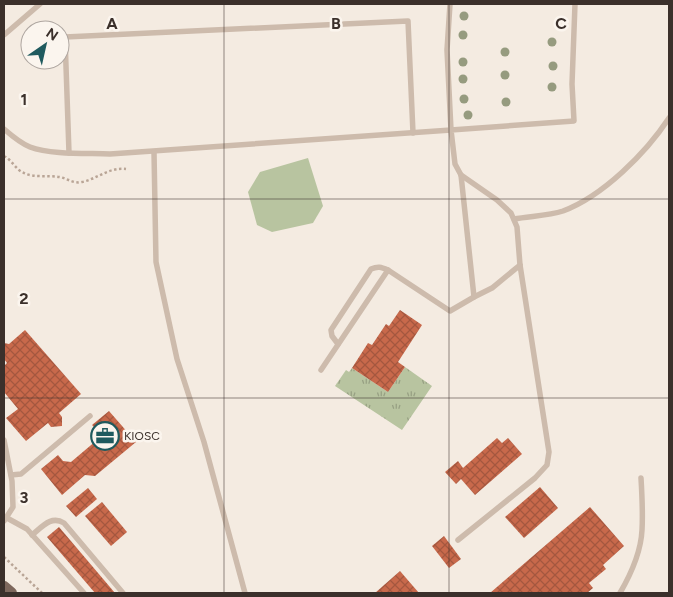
<svg xmlns="http://www.w3.org/2000/svg" width="673" height="597" font-family="Figtree,sans-serif">
<defs>
<pattern id="park-tufts" width="24" height="20" patternUnits="userSpaceOnUse" patternTransform="scale(1.25)"><rect width="24" height="20" fill="#b8c4a0"/><path d="M3 7l-1-3M5 7V3M7 7l1-3M15 17l-1-3M17 17v-4M19 17l1-3" fill="none" stroke="#97a083"/></pattern>
<pattern id="building-cross-hatch" width="8" height="8" patternUnits="userSpaceOnUse" patternTransform="scale(1.25)"><rect width="8" height="8" fill="#c8694b"/><path d="M0 0l8 8M0 8l8-8" fill="none" stroke="#a4573f"/></pattern>
</defs>
<rect width="100%" height="100%" fill="#f4ebe1"/>
<path fill="url(#park-tufts)" d="M405,367l27,19 -30,44 -67,-44 11,-16 3,2 3,-4 36,24z"/>
<path fill="#b8c4a0" d="M308,158l15,48 -10,17 -41,9 -15,-7 -9,-33 12,-20z"/>
<g fill="url(#building-cross-hatch)">
<path d="M400,310l22,15 -24,37 7,5 -17,25 -36,-24 16,-25 4,2 14,-21 3,2z"/>
<path d="M25,330l56,64 -22,19 3,4v9l-11,1 -3,-4 -22,18 -20,-23 12,-9 -14,-17v-26l3,-3 -3,-4v-16l5,1z"/>
<path d="M109,411l27,31 -41,34 -10,-1 -23,20 -21,-26 17,-14 5,6 8,1 26,-22 1,-9 -6,-6z"/>
<path d="M497,438l5,5 6,-5 14,16 -47,41 -14,-16 -5,5 -11,-12 13,-11 5,7z"/>
<path d="M540,487l18,21 -34,30 -19,-21z"/>
<path d="M88,488l9,11 -21,18 -10,-11z"/>
<path d="M102,502l25,30 -16,14 -26,-30z"/>
<path d="M590,507l34,39 -21,19 3,4 -17,14 4,5 -6,5h-97z"/>
<path d="M59,527l56,66h-20l-48,-56z"/>
<path d="M444,536l17,23 -12,9 -17,-22z"/>
<path d="M400,571l19,22h-44z"/>
</g>
<g fill="none" stroke-linecap="round" stroke-linejoin="round">
<g stroke="#b9a596" stroke-width="2.5" stroke-dasharray="2.5 2.5" stroke-linecap="butt">
<path d="M4,156c8,4 12,14 20,17 10,5 24,2 35,4 8,1 14,7 23,5 15,-3 27,-15 44,-13"/>
<path d="M4,557l38,36"/>
</g>
<g stroke="#cdbbac" stroke-width="5.5">
<path d="M4,35l36,-31"/>
<path d="M4,129c8,7 16,14 26,18 21,8 58,6 80,7l341,-24 -4,-80 3,-46"/>
<path d="M154,152l2,110 21,97 27,83 41,151"/>
<path d="M69,153l-4,-116 343,-16 5,112"/>
<path d="M514,219c15,-3 34,-3 49,-8 40,-15 83,-58 106,-93"/>
<path d="M474,297l18,-9 28,-23"/>
<path d="M338,344l-6,-8 -1,-6 40,-61c7,-3 10,-2 17,1"/>
<path d="M321,370l67,-100 62,41 24,-14 -13,-122 -6,-11 -4,-34 123,-9 -2,-37 3,-80"/>
<path d="M4,440l8,41 1,26 -9,14"/>
<path d="M11,475l10,-1 69,-58"/>
<path d="M7,518l20,11 57,64"/>
<path d="M32,535c10,-8 19,-20 32,-12l59,70"/>
<path d="M458,540l77,-62 12,-13 2,-13 -29,-187 -3,-38 -6,-14 -14,-13 -36,-25"/>
<path d="M620,593c11,-19 21,-41 22,-63 1,-17 0,-35 -1,-52"/>
</g>
<path stroke="#7d675c" stroke-width="12" d="M4,587l7,6"/>
</g>
<g fill="#969b7f">
<circle cx="464" cy="16" r="4.5"/>
<circle cx="463" cy="35" r="4.5"/>
<circle cx="552" cy="42" r="4.5"/>
<circle cx="505" cy="52" r="4.5"/>
<circle cx="463" cy="62" r="4.5"/>
<circle cx="553" cy="66" r="4.5"/>
<circle cx="505" cy="75" r="4.5"/>
<circle cx="463" cy="79" r="4.5"/>
<circle cx="552" cy="87" r="4.5"/>
<circle cx="464" cy="99" r="4.5"/>
<circle cx="506" cy="102" r="4.5"/>
<circle cx="468" cy="115" r="4.5"/>
</g>
<path fill="none" stroke="#3b302b" stroke-width="1" stroke-opacity="0.55" d="M224,4v589M449,4v589M4,199h665M4,398h665"/>
<defs>
<symbol id="office-ring" viewBox="-11 -11 22 22"><circle r="9.5" fill="#fbf5ee" stroke="#1f5a5e" stroke-width="1.5"/><path d="M-6-3h4V-5.5h4V-3h4V5H-6ZM-1-4.5V-3h2v-1.5ZM-6 0V1H6V0Z" fill="#1f5a5e"/></symbol>
</defs>
<g fill-rule="evenodd">
<use href="#office-ring" x="89" y="420" width="32" height="32"/>
</g>
<g text-anchor="middle" dominant-baseline="central" stroke-width="5" stroke-linejoin="round" paint-order="stroke">
<g font-size="12" fill="#3b302b" stroke="#fbf5ee" text-anchor="start">
<text x="124" y="436">KIOSC</text>
</g>
</g>
<g font-size="16" text-anchor="middle" font-weight="bold" fill="#3b302b" stroke="#fbf5ee" stroke-width="5" stroke-linejoin="round" paint-order="stroke">
<text x="112" y="29">A</text>
<text x="336" y="29">B</text>
<text x="561" y="29">C</text>
<text x="24" y="105">1</text>
<text x="24" y="304">2</text>
<text x="24" y="503">3</text>
</g>
<rect width="673" height="597" fill="none" stroke="#3b302b" stroke-width="10"/>
<g transform="translate(45 45) rotate(34)"><circle r="24" fill="#fbf5ee" stroke="#aea6a0"/>
<path d="M0-4L9 19L0 12L-9 19Z" fill="#1f5a5e"/>
<text y="-8" font-size="14" font-weight="bold" text-anchor="middle" fill="#3b302b">N</text>
</g>
</svg>
